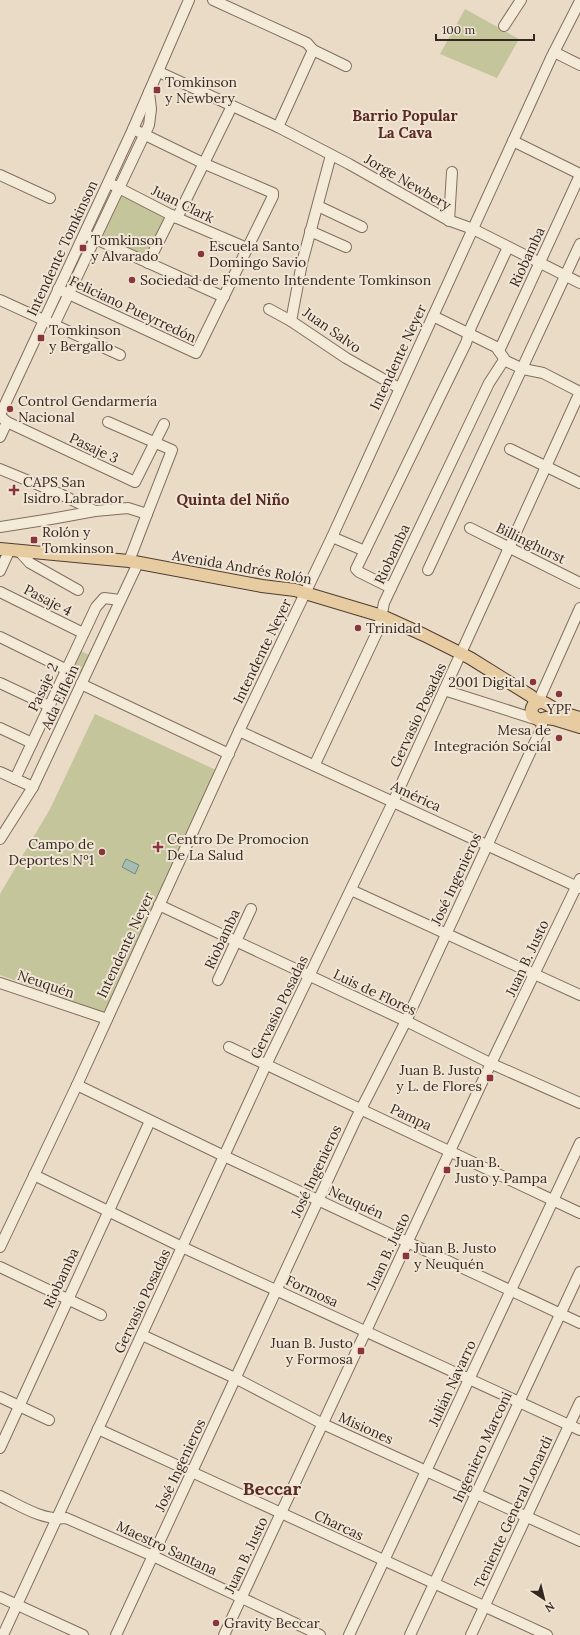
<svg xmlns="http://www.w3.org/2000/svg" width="580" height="1635" font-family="Lora,serif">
<rect width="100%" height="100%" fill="#e9dbc6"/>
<g fill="#c4c59b">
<path d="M465,9l54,30 -22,39 -57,-24z"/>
<path d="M123,193l51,23 -21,45 -51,-23z"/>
<path d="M81,651l10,5 -9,18 -9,-4z"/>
<path d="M95,714l121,56 -112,243 -104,-38v-81l50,-85z"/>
</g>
<path fill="#a7bdb4" stroke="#6f8a81" d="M126,859l13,6 -4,9 -13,-7z"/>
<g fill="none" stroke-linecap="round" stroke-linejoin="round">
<defs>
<g id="minor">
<path d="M213,0l94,43 6,7 -35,77"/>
<path d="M504,26l17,-26"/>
<path d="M313,50l33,16"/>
<path d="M554,52l26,13"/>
<path d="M159,72l119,55 71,37 99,56 25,9 107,54"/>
<path d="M513,141l67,33"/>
<path d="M331,155l-29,108 -11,58 55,37 53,30"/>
<path d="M0,175l50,23"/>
<path d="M113,185l64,33 70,30"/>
<path d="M318,206l44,21"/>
<path d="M177,218l55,-112"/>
<path d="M449,221l3,-49"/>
<path d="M310,231l36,16"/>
<path d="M89,236l135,61"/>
<path d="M148,263l24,-48"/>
<path d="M58,289l138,64 77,-157v-3l-68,-29 -72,-35"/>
<path d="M0,300l120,55"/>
<path d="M269,309l22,12"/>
<path d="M433,316l63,31 10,14 17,8 20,4 37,19"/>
<path d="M54,325l95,-200 2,-16 -2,-17"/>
<path d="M499,351l81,-176"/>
<path d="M0,415l133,-286 56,-129"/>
<path d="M0,416l7,6 128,60 29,-58"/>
<path d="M108,422l64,28 -25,64"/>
<path d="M0,437l7,-15"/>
<path d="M510,449l70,34"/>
<path d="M0,469l58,24 37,18"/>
<path d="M0,527l51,-8 44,-8 33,-3 19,6 -18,47"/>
<path d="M470,528l110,55"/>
<path d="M332,537l33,14"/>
<path d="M18,550l12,13 48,27"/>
<path d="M428,570l152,-326"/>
<path d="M0,571l10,-22"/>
<path d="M391,588l-32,-16 -3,-3 110,-226 5,-16 37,-80"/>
<path d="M0,592l83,41"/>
<path d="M0,637l67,33"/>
<path d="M0,683l49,23"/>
<path d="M81,684l148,70"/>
<path d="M444,690l91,29"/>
<path d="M538,702l42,-94"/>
<path d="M0,728l32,15"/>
<path d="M239,731l341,157"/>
<path d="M315,764l64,-136 5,-25 7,-15 98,-205 15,-23"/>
<path d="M0,772l33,15"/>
<path d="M15,779l81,-172 8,-9 16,2"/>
<path d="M0,839l33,-52 105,-224"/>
<path d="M351,890l229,105"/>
<path d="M159,905l247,116 86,43 88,39"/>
<path d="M218,980l33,-71"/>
<path d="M0,983l107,36"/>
<path d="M229,1047l351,166"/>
<path d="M77,1085l147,71 356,167"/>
<path d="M34,1175l148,72 398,183"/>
<path d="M0,1247l77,-162 162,-354 93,-194 219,-479 29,-57"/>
<path d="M0,1267l101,48"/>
<path d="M142,1335l93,43 88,46 257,117"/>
<path d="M0,1397l49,23"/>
<path d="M98,1429l449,206"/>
<path d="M0,1448l150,-327"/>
<path d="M0,1496c21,10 43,25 66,22l87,38 167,79"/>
<path d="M0,1597l83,38"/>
<path d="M3,1635l263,-570 128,-265 186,-408"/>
<path d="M116,1635l240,-516 50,-98 135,-292 2,-9"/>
<path d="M224,1635l261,-559 95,-197"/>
<path d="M349,1635l231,-492"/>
<path d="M410,1635l170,-363"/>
<path d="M471,1635l109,-233"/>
</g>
<g id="major">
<path d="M0,549l129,12 133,25 33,4 87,26 42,19 46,23 61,38 6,6"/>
<path d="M580,718c-7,-2 -15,-4 -22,-7 -7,-3 -15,-13 -23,-7 -4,3 -4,7 -3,11l7,5 7,-2 8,1 26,8"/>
</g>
</defs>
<use href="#minor" stroke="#826e5e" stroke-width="12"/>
<use href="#major" stroke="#503d32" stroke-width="14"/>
<use href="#minor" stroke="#f4ead8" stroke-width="10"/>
<use href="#major" stroke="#e7cca2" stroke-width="12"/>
</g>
<g fill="#8a353d" stroke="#f1e6d5" stroke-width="1.5">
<rect x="153" y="86" width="8" height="8" rx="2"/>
<rect x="79" y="244" width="8" height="8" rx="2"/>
<circle cx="201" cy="254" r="4"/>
<circle cx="132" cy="280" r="4"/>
<rect x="37" y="334" width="8" height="8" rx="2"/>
<circle cx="10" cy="409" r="4"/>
<path d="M12 484h4v4h4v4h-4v4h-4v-4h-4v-4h4z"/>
<rect x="30" y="536" width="8" height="8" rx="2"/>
<circle cx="358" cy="628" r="4"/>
<circle cx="533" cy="682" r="4"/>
<circle cx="559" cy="694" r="4"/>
<circle cx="559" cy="738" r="4"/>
<path d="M156 841h4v4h4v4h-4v4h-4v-4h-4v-4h4z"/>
<circle cx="102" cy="852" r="4"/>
<rect x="486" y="1074" width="8" height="8" rx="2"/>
<rect x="443" y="1166" width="8" height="8" rx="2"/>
<rect x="402" y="1252" width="8" height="8" rx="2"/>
<rect x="357" y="1347" width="8" height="8" rx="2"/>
<circle cx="216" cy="1623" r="4"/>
</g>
<g text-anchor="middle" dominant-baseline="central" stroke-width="4" stroke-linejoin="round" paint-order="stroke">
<g font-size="14" fill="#342820" stroke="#f1e6d5" text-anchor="start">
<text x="165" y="82">Tomkinson<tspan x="165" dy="16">y Newbery</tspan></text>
<text x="91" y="240">Tomkinson<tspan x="91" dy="16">y Alvarado</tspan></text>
<text x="209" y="246">Escuela Santo<tspan x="209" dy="16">Domingo Savio</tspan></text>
<text x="140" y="280">Sociedad de Fomento Intendente Tomkinson</text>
<text x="49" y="330">Tomkinson<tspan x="49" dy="16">y Bergallo</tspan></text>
<text x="18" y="401">Control Gendarmería<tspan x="18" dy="16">Nacional</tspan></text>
<text x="23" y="482">CAPS San<tspan x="23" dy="16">Isidro Labrador</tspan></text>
<text x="42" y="532">Rolón y<tspan x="42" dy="16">Tomkinson</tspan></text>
<text x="366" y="628">Trinidad</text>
<text x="525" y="682" text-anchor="end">2001 Digital</text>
<text x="559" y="709" text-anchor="middle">YPF</text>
<text x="551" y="730" text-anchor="end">Mesa de<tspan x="551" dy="16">Integración Social</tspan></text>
<text x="167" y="839">Centro De Promocion<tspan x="167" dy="16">De La Salud</tspan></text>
<text x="94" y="844" text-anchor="end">Campo de<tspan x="94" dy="16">Deportes Nº1</tspan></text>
<text x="482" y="1070" text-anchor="end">Juan B. Justo<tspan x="482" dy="16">y L. de Flores</tspan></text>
<text x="455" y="1162">Juan B.<tspan x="455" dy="16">Justo y Pampa</tspan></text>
<text x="414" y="1248">Juan B. Justo<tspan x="414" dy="16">y Neuquén</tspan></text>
<text x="353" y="1343" text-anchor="end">Juan B. Justo<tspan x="353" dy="16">y Formosa</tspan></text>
<text x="224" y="1623">Gravity Beccar</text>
</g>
<g font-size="14" fill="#342820" stroke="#f1e6d5">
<text transform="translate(408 182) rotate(30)">Jorge Newbery</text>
<text transform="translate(183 204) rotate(26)">Juan Clark</text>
<text transform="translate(62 248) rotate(-65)">Intendente Tomkinson</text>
<text transform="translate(527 257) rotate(-65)">Riobamba</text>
<text transform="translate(133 309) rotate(25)">Feliciano Pueyrredón</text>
<text transform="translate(332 330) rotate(35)">Juan Salvo</text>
<text transform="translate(398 357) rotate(-65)">Intendente Neyer</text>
<text transform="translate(94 448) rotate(25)">Pasaje 3</text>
<text transform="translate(531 543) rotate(26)">Billinghurst</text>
<text transform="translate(392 554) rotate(-65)">Riobamba</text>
<text transform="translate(242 567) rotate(10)">Avenida Andrés Rolón</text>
<text transform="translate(48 600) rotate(27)">Pasaje 4</text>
<text transform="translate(262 651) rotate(-64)">Intendente Neyer</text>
<text transform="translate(43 687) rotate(-65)">Pasaje 2</text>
<text transform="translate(60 697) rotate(-65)">Ada Elflein</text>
<text transform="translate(418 715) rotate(-65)">Gervasio Posadas</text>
<text transform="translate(416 796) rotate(25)">América</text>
<text transform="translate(456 879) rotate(-65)">José Ingenieros</text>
<text transform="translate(222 939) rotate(-65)">Riobamba</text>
<text transform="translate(125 945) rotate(-65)">Intendente Neyer</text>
<text transform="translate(527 958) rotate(-65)">Juan B. Justo</text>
<text transform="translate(46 984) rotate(19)">Neuquén</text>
<text transform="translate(375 992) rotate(25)">Luis de Flores</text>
<text transform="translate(279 1007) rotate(-64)">Gervasio Posadas</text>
<text transform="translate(411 1117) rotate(25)">Pampa</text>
<text transform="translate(316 1171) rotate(-65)">José Ingenieros</text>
<text transform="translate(356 1202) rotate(25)">Neuquén</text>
<text transform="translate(388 1251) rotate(-65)">Juan B. Justo</text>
<text transform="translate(61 1278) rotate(-65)">Riobamba</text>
<text transform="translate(312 1291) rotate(25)">Formosa</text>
<text transform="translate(142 1301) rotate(-65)">Gervasio Posadas</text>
<text transform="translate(452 1383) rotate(-65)">Julián Navarro</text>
<text transform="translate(366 1428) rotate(24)">Misiones</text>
<text transform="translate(482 1447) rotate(-65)">Ingeniero Marconi</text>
<text transform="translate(180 1465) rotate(-65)">José Ingenieros</text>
<text transform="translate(513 1512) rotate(-65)">Teniente General Lonardi</text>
<text transform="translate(339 1525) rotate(25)">Charcas</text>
<text transform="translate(167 1548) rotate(25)">Maestro Santana</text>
<text transform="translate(246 1555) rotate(-65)">Juan B. Justo</text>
</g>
<g font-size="15" font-weight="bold" fill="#5b2b24" stroke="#f1e6d5">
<text x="405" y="115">Barrio Popular<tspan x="405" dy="17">La Cava</tspan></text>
<text x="233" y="499">Quinta del Niño</text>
</g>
<g font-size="18" font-weight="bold" fill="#5b2b24" stroke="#f1e6d5">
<text x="272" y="1488">Beccar</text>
</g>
</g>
<g transform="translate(544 1599) rotate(145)" stroke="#f1e6d5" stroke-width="3" paint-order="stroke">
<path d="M0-3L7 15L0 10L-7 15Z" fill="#342820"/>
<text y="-6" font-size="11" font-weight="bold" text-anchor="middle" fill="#342820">N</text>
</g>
<path d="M436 34v6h98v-6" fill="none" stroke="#342820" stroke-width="2"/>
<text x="442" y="34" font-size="12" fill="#342820" stroke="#f1e6d5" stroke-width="3" paint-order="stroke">100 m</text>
</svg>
